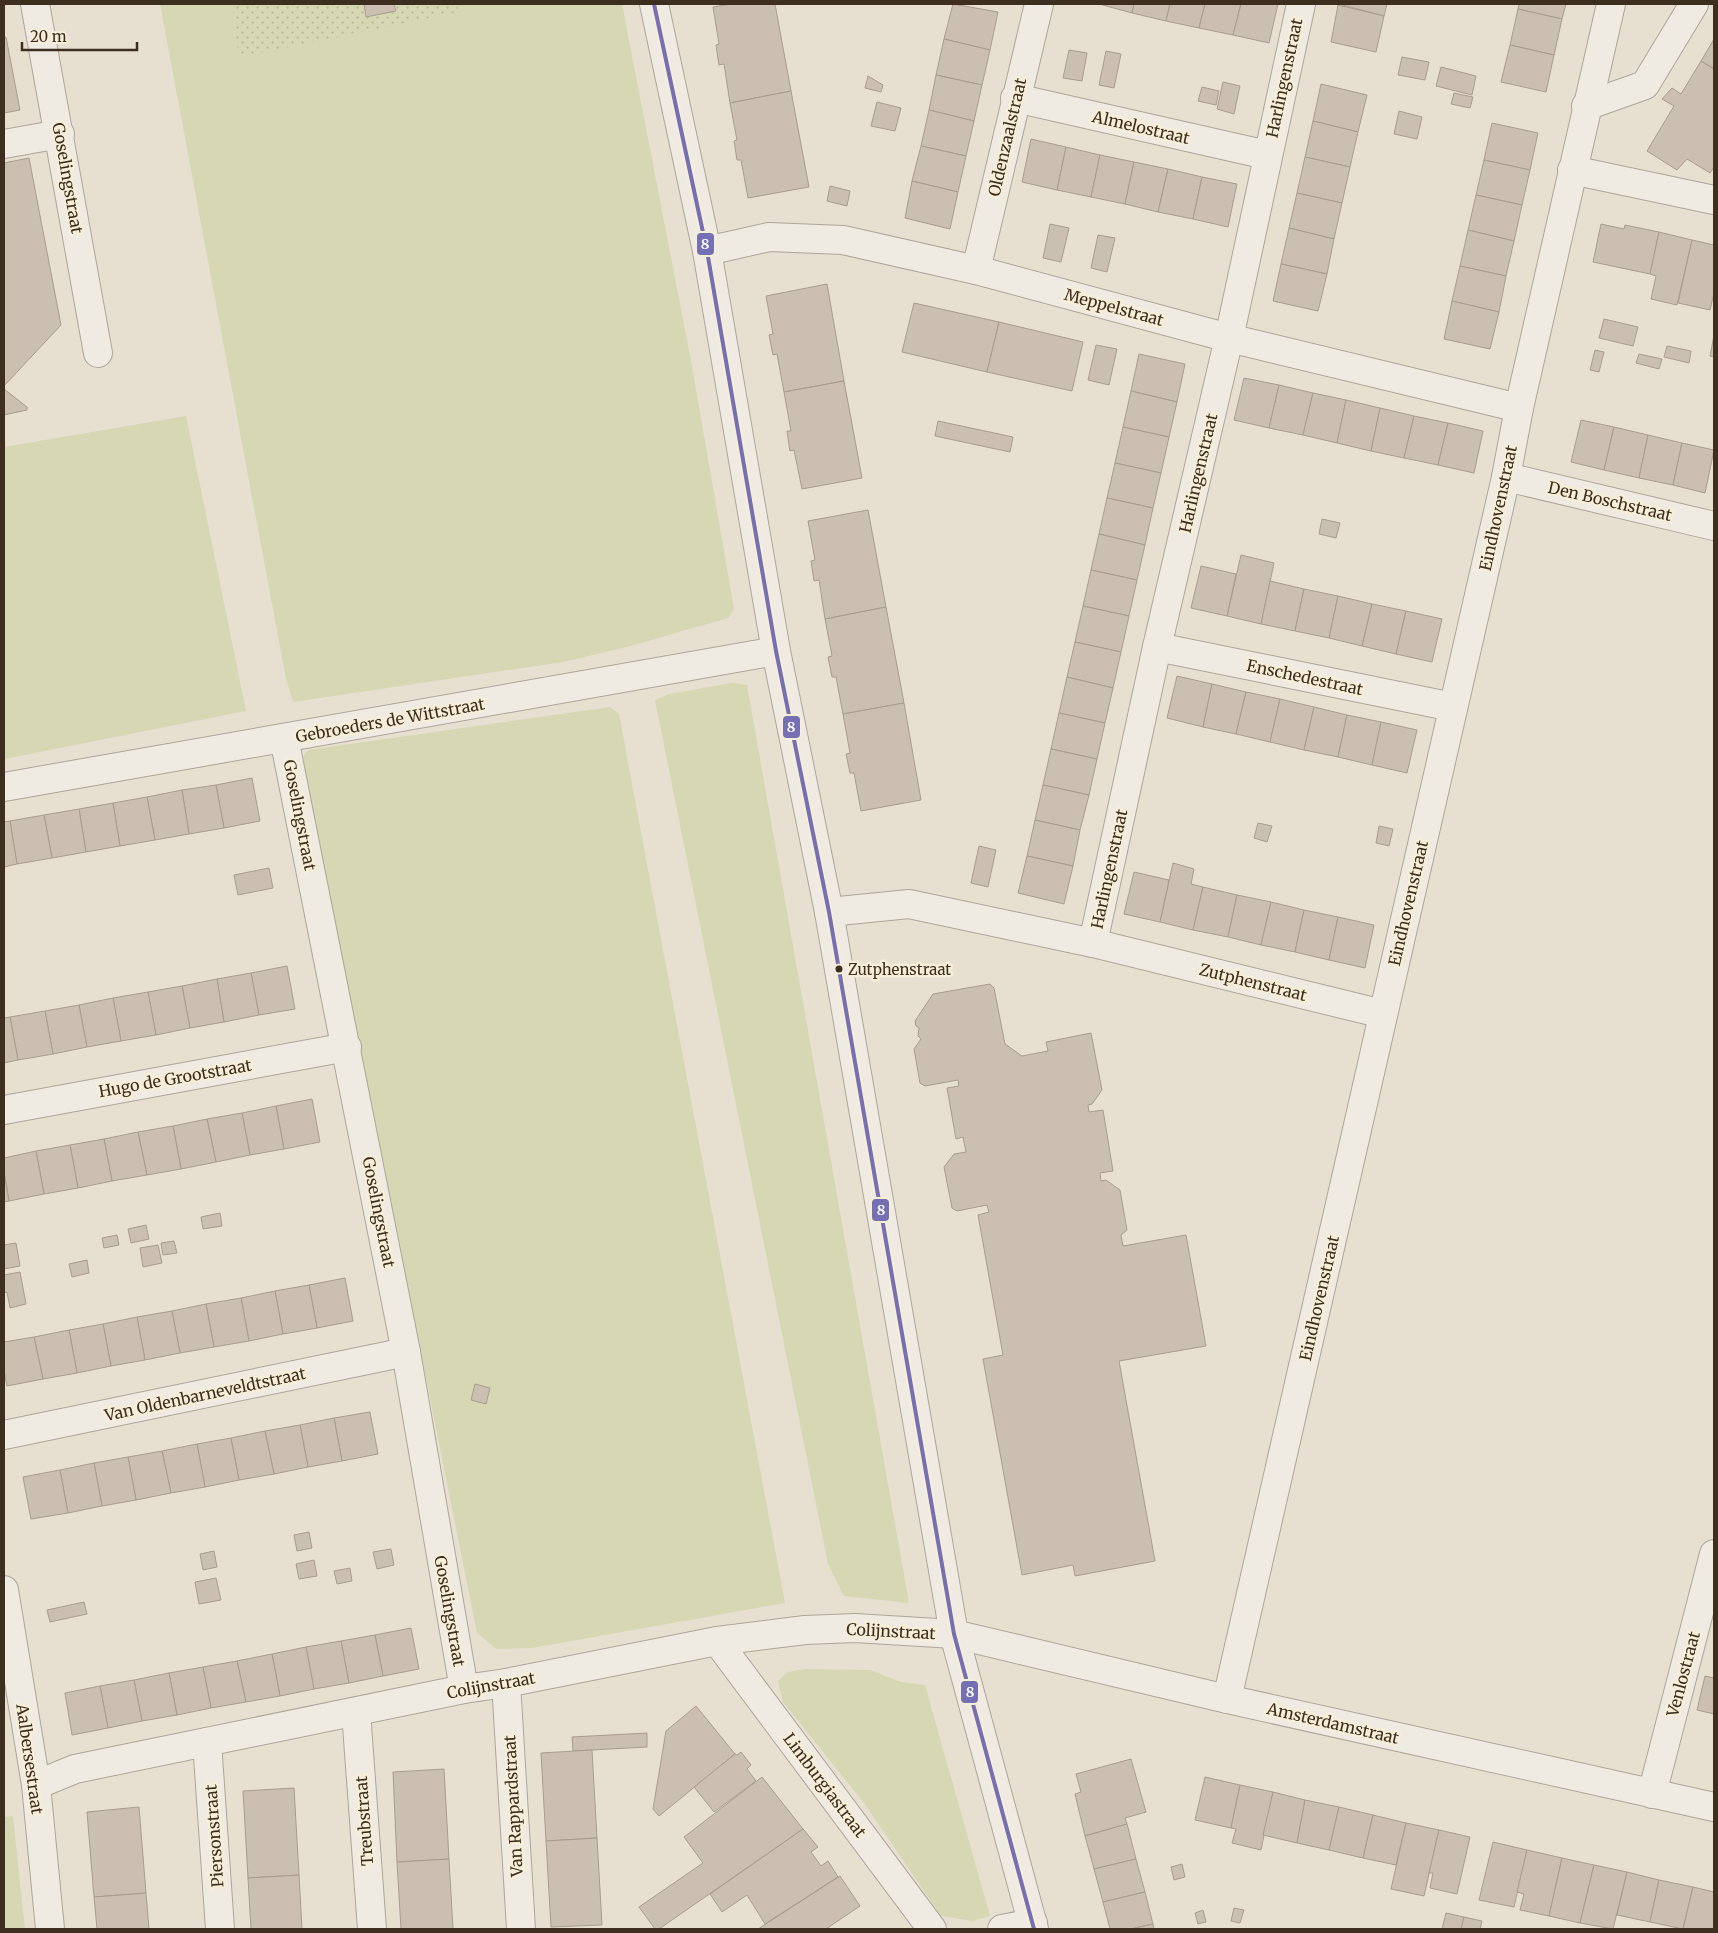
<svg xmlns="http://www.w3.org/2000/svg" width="1718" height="1933" font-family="Merriweather,serif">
<defs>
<pattern id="garden-dots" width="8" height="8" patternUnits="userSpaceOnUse" patternTransform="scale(1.25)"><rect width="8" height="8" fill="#d6d7b3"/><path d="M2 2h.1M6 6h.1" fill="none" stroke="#b9b99a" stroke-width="1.8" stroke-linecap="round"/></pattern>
</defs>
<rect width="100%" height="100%" fill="#e7e0d1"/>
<g fill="#d6d7b3">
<path d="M160,4h462l70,362 42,243 -6,9 -101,29 -64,15 -270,40 -7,-23z"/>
<path d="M186,416l60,295 -242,48v-312z"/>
<path d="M732,683l15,2 162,918 -65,-7 -16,-32 -173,-864 14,-6z"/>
<path d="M610,707l9,7 166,889 -253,45 -36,1 -19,-16 -175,-875 6,-8z"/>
<path d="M805,1669l65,1 31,12 24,3 65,231 -17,5 -32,-5 -77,-113 -81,-101 -5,-21 10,-9z"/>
<path d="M13,1816l12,113h-21v-112z"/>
</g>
<path fill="url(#garden-dots)" d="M232,4h225l2,8 -220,45z"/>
<g fill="#cbbfb2" stroke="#a89c90">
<path d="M364,4h30l2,7 -30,6z"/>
<path d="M731,4h44l16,87 -61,12 -6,-39 -5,1 -3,-20 3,-1 -6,-37z"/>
<path d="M953,4l45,8 -8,38 -46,-11z"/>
<path d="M1099,4h35l-2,9z"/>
<path d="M1134,4h36l-4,17 -34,-8z"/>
<path d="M1170,4h35l-6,24 -33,-7z"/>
<path d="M1205,4h36l-8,31 -34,-7z"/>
<path d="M1241,4h37l-9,39 -36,-8z"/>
<path d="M1339,4h48l-3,12z"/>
<path d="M1519,4h47l-4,15 -44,-10z"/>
<path d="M1338,5l46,11 -8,36 -45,-10z"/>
<path d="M1518,9l44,10 -8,36 -44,-10z"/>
<path d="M4,37h2l14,73 -16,3z"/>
<path d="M944,39l46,11 -8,35 -46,-10z"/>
<path d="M1714,39v30l-13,-8z"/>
<path d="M1510,45l44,10 -8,37 -45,-10z"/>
<path d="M1069,50l18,3 -5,28 -19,-3z"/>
<path d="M1106,51l15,3 -7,34 -15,-3z"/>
<path d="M1402,57l27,5 -4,18 -27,-5z"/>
<path d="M1701,61l13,8v98l-4,6 -23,-14 -10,11 -30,-19 27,-45 -12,-7 10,-11 9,6z"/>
<path d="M1441,67l35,9 -4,19 -36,-9z"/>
<path d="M936,75l46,10 -8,36 -45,-11z"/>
<path d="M868,76l15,9 -2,7 -16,-4z"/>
<path d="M1223,82l17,4 -6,28 -17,-5z"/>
<path d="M1321,84l46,11 -9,37 -45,-11z"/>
<path d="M1202,87l17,4 -3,14 -18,-4z"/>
<path d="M791,91l18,96 -61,11 -7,-38h-4l-3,-19 3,-1 -7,-37z"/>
<path d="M1454,93l19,4 -3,11 -19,-4z"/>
<path d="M877,102l24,6 -6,23 -24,-5z"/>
<path d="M929,110l45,11 -8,35 -45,-10z"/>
<path d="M1399,111l23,6 -5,22 -23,-5z"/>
<path d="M1313,121l45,11 -8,35 -45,-10z"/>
<path d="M1492,123l46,10 -8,37 -46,-10z"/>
<path d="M1031,139l35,8 -9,43 -35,-8z"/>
<path d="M921,146l45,10 -8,36 -46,-11z"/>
<path d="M1066,147l34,8 -9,42 -34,-7z"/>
<path d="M1100,155l34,7 -9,42 -34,-7z"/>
<path d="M1305,157l45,10 -8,36 -45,-10z"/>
<path d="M29,158l32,167 -57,61v-223z"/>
<path d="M1484,160l46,10 -8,35 -46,-10z"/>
<path d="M1134,162l34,7 -10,43 -33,-8z"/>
<path d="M1168,169l34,8 -9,42 -35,-7z"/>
<path d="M1202,177l35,7 -9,43 -35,-8z"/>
<path d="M912,181l46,11 -8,37 -45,-11z"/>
<path d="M830,186l20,5 -3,15 -20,-5z"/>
<path d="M1297,193l45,10 -8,36 -45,-11z"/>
<path d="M1476,195l46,10 -8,36 -46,-11z"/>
<path d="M1050,224l19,4 -8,34 -18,-4z"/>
<path d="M1601,224l23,5 1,-4 34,7 -9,42 -57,-12z"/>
<path d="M1289,228l45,11 -7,35 -46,-10z"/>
<path d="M1468,230l46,11 -8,35 -46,-10z"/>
<path d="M1659,232l33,8 -15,65 -26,-6 5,-23 -6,-2z"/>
<path d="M1098,235l17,3 -8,34 -16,-4z"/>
<path d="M1692,240l22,5v48l-4,17 -32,-7z"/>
<path d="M1281,264l46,10 -9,37 -45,-10z"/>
<path d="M1460,266l46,10 -7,36 -47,-11z"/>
<path d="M827,284l17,97 -60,11 -7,-38 -4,1 -4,-20 4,-1 -7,-38z"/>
<path d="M1452,301l47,11 -9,37 -46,-10z"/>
<path d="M914,303l85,19 -12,50 -85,-20z"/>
<path d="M1604,319l34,8 -5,19 -34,-8z"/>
<path d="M999,322l84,20 -11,49 -85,-19z"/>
<path d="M1714,335v22l-4,-1z"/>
<path d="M1096,345l21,4 -8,36 -21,-5z"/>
<path d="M1667,346l24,5 -2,12 -25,-6z"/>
<path d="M1595,350l9,2 -5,20 -9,-2z"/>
<path d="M1139,354l46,10 -8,38 -46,-11z"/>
<path d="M1639,354l23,5 -3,10 -23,-6z"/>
<path d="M1244,378l35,7 -10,43 -35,-8z"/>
<path d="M844,381l18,97 -60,11 -8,-39 -4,1 -3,-20h4l-7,-39z"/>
<path d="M1279,385l34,8 -10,42 -34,-7z"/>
<path d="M4,389l23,18v3l-23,5z"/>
<path d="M1131,391l46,11 -8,35 -46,-10z"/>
<path d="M1313,393l33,7 -9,43 -34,-8z"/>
<path d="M1346,400l34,8 -9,43 -34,-8z"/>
<path d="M1380,408l34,8 -10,42 -33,-7z"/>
<path d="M1414,416l34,7 -10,42 -34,-7z"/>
<path d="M1581,420l33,7 -10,43 -33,-8z"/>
<path d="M938,421l75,16 -3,15 -75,-16z"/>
<path d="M1448,423l35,8 -9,42 -36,-8z"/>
<path d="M1123,427l46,10 -8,36 -46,-10z"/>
<path d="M1614,427l34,8 -9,43 -35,-8z"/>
<path d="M1648,435l34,8 -9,42 -34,-7z"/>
<path d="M1682,443l32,7 -9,43 -32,-8z"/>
<path d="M1115,463l46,10 -8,35 -46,-10z"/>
<path d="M1107,498l46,10 -8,37 -46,-11z"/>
<path d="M868,510l18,97 -61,12 -6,-39 -5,1 -3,-20 4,-1 -7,-39z"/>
<path d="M1322,519l18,4 -4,15 -17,-4z"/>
<path d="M1099,534l46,11 -8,35 -46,-10z"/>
<path d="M1241,555l33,8 -13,61 -34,-8z"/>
<path d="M1201,566l35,8 -9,42 -36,-8z"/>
<path d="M1091,570l46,10 -8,36 -46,-10z"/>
<path d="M1270,581l34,8 -9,42 -34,-7z"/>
<path d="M1304,589l34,7 -9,42 -34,-7z"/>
<path d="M1338,596l34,8 -10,42 -33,-8z"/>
<path d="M1372,604l34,7 -10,43 -34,-8z"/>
<path d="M1083,606l46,10 -8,36 -46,-10z"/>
<path d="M886,607l18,96 -61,11 -7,-37h-4l-4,-20 4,-1 -7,-37z"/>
<path d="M1406,611l36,8 -10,43 -36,-8z"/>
<path d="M1075,642l46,10 -8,36 -46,-11z"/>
<path d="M1177,676l35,8 -9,43 -36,-9z"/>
<path d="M1067,677l46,11 -8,35 -46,-10z"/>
<path d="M1212,684l34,8 -10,42 -33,-7z"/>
<path d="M1246,692l34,7 -10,43 -34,-8z"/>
<path d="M1280,699l34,8 -10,43 -34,-8z"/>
<path d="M904,703l17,97 -60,11 -7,-38h-4l-4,-19 4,-1 -7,-39z"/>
<path d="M1314,707l33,8 -9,42 -34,-7z"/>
<path d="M1059,713l46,10 -8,36 -46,-10z"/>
<path d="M1347,715l34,7 -9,43 -34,-8z"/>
<path d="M1381,722l36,8 -10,43 -35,-8z"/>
<path d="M1051,749l46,10 -8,36 -46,-10z"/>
<path d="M252,778l8,43 -36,7 -8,-43z"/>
<path d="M216,785l8,43 -35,6 -7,-44z"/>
<path d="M1043,785l46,10 -9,35 -45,-10z"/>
<path d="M182,790l7,44 -34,6 -8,-43z"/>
<path d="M147,797l8,43 -35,6 -7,-43z"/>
<path d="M113,803l7,43 -34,6 -7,-43z"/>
<path d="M79,809l7,43 -34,6 -8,-43z"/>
<path d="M44,815l8,43 -35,6 -7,-43z"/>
<path d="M1035,820l45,10 -7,36 -46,-10z"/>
<path d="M10,821l7,43 -13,3v-45z"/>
<path d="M1258,823l14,3 -5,16 -13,-4z"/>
<path d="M1379,826l14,3 -4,17 -13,-3z"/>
<path d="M979,846l17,4 -8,37 -17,-4z"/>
<path d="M1027,856l46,10 -9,38 -46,-11z"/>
<path d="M1173,863l21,6 -3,15 12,3 -10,43 -33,-8z"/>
<path d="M269,868l4,20 -35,7 -4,-20z"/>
<path d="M1134,872l35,8 -9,42 -36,-8z"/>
<path d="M1203,887l34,8 -9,42 -35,-7z"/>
<path d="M1237,895l34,7 -10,43 -33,-8z"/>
<path d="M1271,902l33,8 -9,42 -34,-7z"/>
<path d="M1304,910l34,7 -9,43 -34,-8z"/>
<path d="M1338,917l36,8 -9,43 -36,-8z"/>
<path d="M287,966l8,43 -36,6 -8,-42z"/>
<path d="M251,973l8,42 -35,7 -7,-43z"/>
<path d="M217,979l7,43 -34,6 -8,-42z"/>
<path d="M990,984l4,4 11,56 17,12 26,-5 -2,-9 45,-9 11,57 -10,14 -4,1 1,7 14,-2 10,61 -13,2 1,8 5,-1 14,10 7,40 -6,5 2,11 63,-11 20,111 -87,15 36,200 -80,15 -2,-11 -51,10 -39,-216 20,-4 -25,-140 11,-3 -2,-7 -30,6 -5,-3 -8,-41 10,-13 12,-2 -3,-15 -7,2 -9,-51 12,-2 -1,-6 -33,6 -5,-3 -6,-34 7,-10 -3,-3 1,-8 -3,-2 -1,-5 18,-27z"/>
<path d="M182,986l8,42 -34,7 -8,-43z"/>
<path d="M148,992l8,43 -35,6 -8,-43z"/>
<path d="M113,998l8,43 -34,6 -8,-42z"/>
<path d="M79,1005l8,42 -34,7 -8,-43z"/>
<path d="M45,1011l8,43 -35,6 -8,-43z"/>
<path d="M10,1017l8,43 -14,3v-45z"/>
<path d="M312,1099l8,43 -36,7 -8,-43z"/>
<path d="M276,1106l8,43 -34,6 -8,-42z"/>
<path d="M242,1113l8,42 -34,7 -9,-43z"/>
<path d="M207,1119l9,43 -35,7 -8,-43z"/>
<path d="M173,1126l8,43 -34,6 -9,-43z"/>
<path d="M138,1132l9,43 -35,6 -8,-42z"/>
<path d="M104,1139l8,42 -34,7 -8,-43z"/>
<path d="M70,1145l8,43 -34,6 -8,-43z"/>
<path d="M36,1151l8,43 -35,7 -5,-29v-14z"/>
<path d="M4,1172l5,29 -5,1z"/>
<path d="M220,1213l2,13 -19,3 -2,-12z"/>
<path d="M146,1225l3,14 -18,4 -3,-14z"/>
<path d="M117,1235l2,10 -15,3 -2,-10z"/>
<path d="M174,1241l3,12 -14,2 -2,-12z"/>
<path d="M16,1243l4,23 -16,3v-24z"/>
<path d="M158,1245l4,18 -19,4 -3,-19z"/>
<path d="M87,1260l2,13 -17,4 -3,-13z"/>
<path d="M20,1272l6,32 -16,4 -3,-16 -3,1v-18z"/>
<path d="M345,1278l8,43 -36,7 -8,-43z"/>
<path d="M309,1285l8,43 -34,6 -8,-43z"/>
<path d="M275,1291l8,43 -34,7 -8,-43z"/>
<path d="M241,1298l8,43 -35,6 -8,-43z"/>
<path d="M206,1304l8,43 -34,6 -8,-42z"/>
<path d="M172,1311l8,42 -35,7 -8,-43z"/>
<path d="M137,1317l8,43 -34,6 -8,-42z"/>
<path d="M103,1324l8,42 -34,7 -8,-43z"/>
<path d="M69,1330l8,43 -34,6 -9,-42z"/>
<path d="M34,1337l9,42 -36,7 -3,-15v-29z"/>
<path d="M475,1384l15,4 -4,16 -15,-4z"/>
<path d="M370,1412l8,42 -36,7 -8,-43z"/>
<path d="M334,1418l8,43 -34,6 -8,-42z"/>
<path d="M300,1425l8,42 -34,7 -9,-43z"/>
<path d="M265,1431l9,43 -35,6 -8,-42z"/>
<path d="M231,1438l8,42 -34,7 -8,-43z"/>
<path d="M197,1444l8,43 -34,6 -9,-42z"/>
<path d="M162,1451l9,42 -35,7 -8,-43z"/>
<path d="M128,1457l8,43 -34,6 -8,-43z"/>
<path d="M94,1463l8,43 -34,7 -8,-43z"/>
<path d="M60,1470l8,43 -37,6 -8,-42z"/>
<path d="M309,1532l3,16 -15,3 -3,-16z"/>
<path d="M391,1549l3,16 -17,4 -4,-17z"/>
<path d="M214,1551l3,16 -14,3 -3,-16z"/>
<path d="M314,1560l3,16 -18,3 -3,-15z"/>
<path d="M350,1568l2,13 -15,3 -3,-13z"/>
<path d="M216,1578l5,22 -22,4 -4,-22z"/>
<path d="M84,1602l3,12 -37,8 -3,-12z"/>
<path d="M411,1628l8,41 -36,7 -8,-41z"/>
<path d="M375,1635l8,41 -34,7 -8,-42z"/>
<path d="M341,1641l8,42 -35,6 -8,-42z"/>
<path d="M306,1647l8,42 -34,7 -8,-42z"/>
<path d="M272,1654l8,42 -34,6 -9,-41z"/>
<path d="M237,1661l9,41 -35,6 -8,-41z"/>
<path d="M203,1667l8,41 -34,7 -8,-42z"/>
<path d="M169,1673l8,42 -35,6 -8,-41z"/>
<path d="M1705,1676l9,2v36l-17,-4z"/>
<path d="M134,1680l8,41 -34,7 -8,-42z"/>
<path d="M100,1686l8,42 -36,7 -7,-42z"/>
<path d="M696,1706l39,48 -76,62 -6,-7 13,-78z"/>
<path d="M647,1733v14l-74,4 -1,-14z"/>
<path d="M592,1750l5,88 -51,3 -5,-88z"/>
<path d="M741,1752l10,13 -4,4 9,12 -42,31 -20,-25 41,-33 2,1z"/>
<path d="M1131,1759l15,53 -21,6 2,6 -42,12 -10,-42 6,-2 -5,-18z"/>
<path d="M444,1769l5,90 -52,3 -4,-90z"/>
<path d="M762,1777l41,52 -144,100h-4l-16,-22 64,-44 -19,-26z"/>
<path d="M1205,1777l35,8 -9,43 -36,-8z"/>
<path d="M1240,1785l33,7 -12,58 -29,-7 4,-14 -5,-1z"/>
<path d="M294,1788l5,87 -51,3 -5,-87z"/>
<path d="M1273,1792l32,8 -8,43 -34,-8z"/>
<path d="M1305,1800l34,7 -10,43 -32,-7z"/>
<path d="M139,1807l7,86 -52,4 -7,-85z"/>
<path d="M1339,1807l34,8 -10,43 -34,-8z"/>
<path d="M1373,1815l33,8 -10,42 -33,-7z"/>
<path d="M1406,1823l33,7 -15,66 -33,-7z"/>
<path d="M1127,1824l9,35 -42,10 -9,-33z"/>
<path d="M803,1829l15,18 -7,5 10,14 7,-5 10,16 -73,47 -18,-29 -25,17 -12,-18z"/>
<path d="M1439,1830l31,7 -13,57 -27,-6 3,-15h-4z"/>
<path d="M597,1838l5,87 -51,2 -5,-86z"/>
<path d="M1493,1842l34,8 -13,57 -35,-7z"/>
<path d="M1527,1850l35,8 -13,58 -29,-6 4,-16 -7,-2z"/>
<path d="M1562,1858l32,7 -14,58 -31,-7z"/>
<path d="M449,1859l4,70h-52l-4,-67z"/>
<path d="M1136,1859l9,33 -42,10 -9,-33z"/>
<path d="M1182,1864l3,13 -11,3 -3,-13z"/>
<path d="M1594,1865l33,7 -14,57 -33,-6z"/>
<path d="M1627,1872l32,8 -9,42 -33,-7z"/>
<path d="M299,1875l3,54h-51l-3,-51z"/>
<path d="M840,1876l20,30 -34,23h-68z"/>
<path d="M1659,1880l34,7 -10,42 -33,-7z"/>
<path d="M1693,1887l21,5v37h-31z"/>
<path d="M1145,1892l8,32 -22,5h-21l-7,-27z"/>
<path d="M146,1893l3,36h-52l-3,-32z"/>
<path d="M1234,1908l10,2 -4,13 -9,-2z"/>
<path d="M1203,1910l3,12 -8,2 -3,-11z"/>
<path d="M1446,1913l18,4 -3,12h-19z"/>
<path d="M1464,1917l18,4 -2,8h-19z"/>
<path d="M1153,1924l1,5h-23z"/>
</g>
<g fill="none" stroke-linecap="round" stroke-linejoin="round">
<defs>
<g id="minor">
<path d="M35,4l63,349"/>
<path d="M654,4l53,247 69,400 53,261 125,722 80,295"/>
<path d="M1015,98l252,57"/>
<path d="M1586,106l59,-21 49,-81"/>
<path d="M4,144l56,-10"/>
<path d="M1572,170l142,30"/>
<path d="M707,251l62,-14 74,3 133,30 253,68 290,70"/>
<path d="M976,270l63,-266"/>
<path d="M1506,477l208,49"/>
<path d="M1157,647l296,60"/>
<path d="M284,738l122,614 58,337"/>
<path d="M4,787l772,-136"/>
<path d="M829,912l80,-8 184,39 290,71"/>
<path d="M1093,943l64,-296 72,-309 72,-334"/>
<path d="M4,1110l343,-63"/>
<path d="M4,1435l402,-83"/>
<path d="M4,1590l32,195 14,144"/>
<path d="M717,1641l215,288"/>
<path d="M506,1683l15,246"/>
<path d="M1227,1699l279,-1222 13,-69 92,-404"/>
<path d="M356,1712l16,217"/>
<path d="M207,1742l13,187"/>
<path d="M36,1785l39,-16 389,-80 42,-6 211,-42 88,-11 50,-2 99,6 273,65 487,108"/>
<path d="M1652,1794l62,-240"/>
<path d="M1002,1929l31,-6"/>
</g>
</defs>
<use href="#minor" stroke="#ada599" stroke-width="30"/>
<use href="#minor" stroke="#efebe3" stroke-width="28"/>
<defs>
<path id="bus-1" d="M654,4l53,247 69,400 53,261 125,722 80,295"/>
</defs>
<use href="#bus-1" stroke="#f7eed8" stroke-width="8"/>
<use href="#bus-1" stroke="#7570b3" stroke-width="4"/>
</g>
<circle fill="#3d2e20" stroke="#f7eed8" stroke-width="2" cx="839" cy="969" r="4.5"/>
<g text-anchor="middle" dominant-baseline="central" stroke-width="5" stroke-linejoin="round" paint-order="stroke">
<g font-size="15" fill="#3d2e20" stroke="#f7eed8" text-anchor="start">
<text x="848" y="969">Zutphenstraat</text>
</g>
<g font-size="16" fill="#3d2e20" stroke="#f7eed8">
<text transform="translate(1284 78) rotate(-78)">Harlingenstraat</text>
<text transform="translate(1141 127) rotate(13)">Almelostraat</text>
<text transform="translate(1007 137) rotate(-77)">Oldenzaalstraat</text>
<text transform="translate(68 178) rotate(80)">Goselingstraat</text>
<text transform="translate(1114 307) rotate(15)">Meppelstraat</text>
<text transform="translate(1198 473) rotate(-77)">Harlingenstraat</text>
<text transform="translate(1610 501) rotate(13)">Den Boschstraat</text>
<text transform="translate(1498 508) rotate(-78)">Eindhovenstraat</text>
<text transform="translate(1305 677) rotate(12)">Enschedestraat</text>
<text transform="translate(390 720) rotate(-10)">Gebroeders de Wittstraat</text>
<text transform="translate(300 815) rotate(79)">Goselingstraat</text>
<text transform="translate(1109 869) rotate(-78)">Harlingenstraat</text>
<text transform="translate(1408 903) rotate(-77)">Eindhovenstraat</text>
<text transform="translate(1253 982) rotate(14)">Zutphenstraat</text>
<text transform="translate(175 1078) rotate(-10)">Hugo de Grootstraat</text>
<text transform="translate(379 1212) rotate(79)">Goselingstraat</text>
<text transform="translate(1319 1298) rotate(-77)">Eindhovenstraat</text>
<text transform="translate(205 1394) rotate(-12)">Van Oldenbarneveldtstraat</text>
<text transform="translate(450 1611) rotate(80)">Goselingstraat</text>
<text transform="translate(891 1631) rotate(3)">Colijnstraat</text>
<text transform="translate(1683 1674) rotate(-75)">Venlostraat</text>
<text transform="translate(491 1685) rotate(-10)">Colijnstraat</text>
<text transform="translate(1333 1723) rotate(13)">Amsterdamstraat</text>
<text transform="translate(30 1759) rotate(82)">Aalbersestraat</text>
<text transform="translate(825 1785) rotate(53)">Limburgiastraat</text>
<text transform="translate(513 1806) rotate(-93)">Van Rappardstraat</text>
<text transform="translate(364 1821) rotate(-94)">Treubstraat</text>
<text transform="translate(214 1836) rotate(-94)">Piersonstraat</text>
</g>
</g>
<g stroke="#f7eed8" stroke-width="2">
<rect x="696" y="232" width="19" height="24" rx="5" fill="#7570b3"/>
<rect x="782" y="715" width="19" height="24" rx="5" fill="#7570b3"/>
<rect x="871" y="1198" width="19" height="24" rx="5" fill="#7570b3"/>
<rect x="960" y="1680" width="19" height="24" rx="5" fill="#7570b3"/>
</g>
<g font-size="14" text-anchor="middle" font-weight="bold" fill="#fff">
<text x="705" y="249">8</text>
<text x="791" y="732">8</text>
<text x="881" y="1215">8</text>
<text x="970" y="1697">8</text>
</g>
<rect width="1718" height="1933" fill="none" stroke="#3d2e20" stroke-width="10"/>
<path d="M22 42v8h115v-8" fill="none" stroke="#3d2e20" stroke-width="2.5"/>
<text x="30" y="42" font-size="15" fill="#3d2e20" stroke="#f7eed8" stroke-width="4" paint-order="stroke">20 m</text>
</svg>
